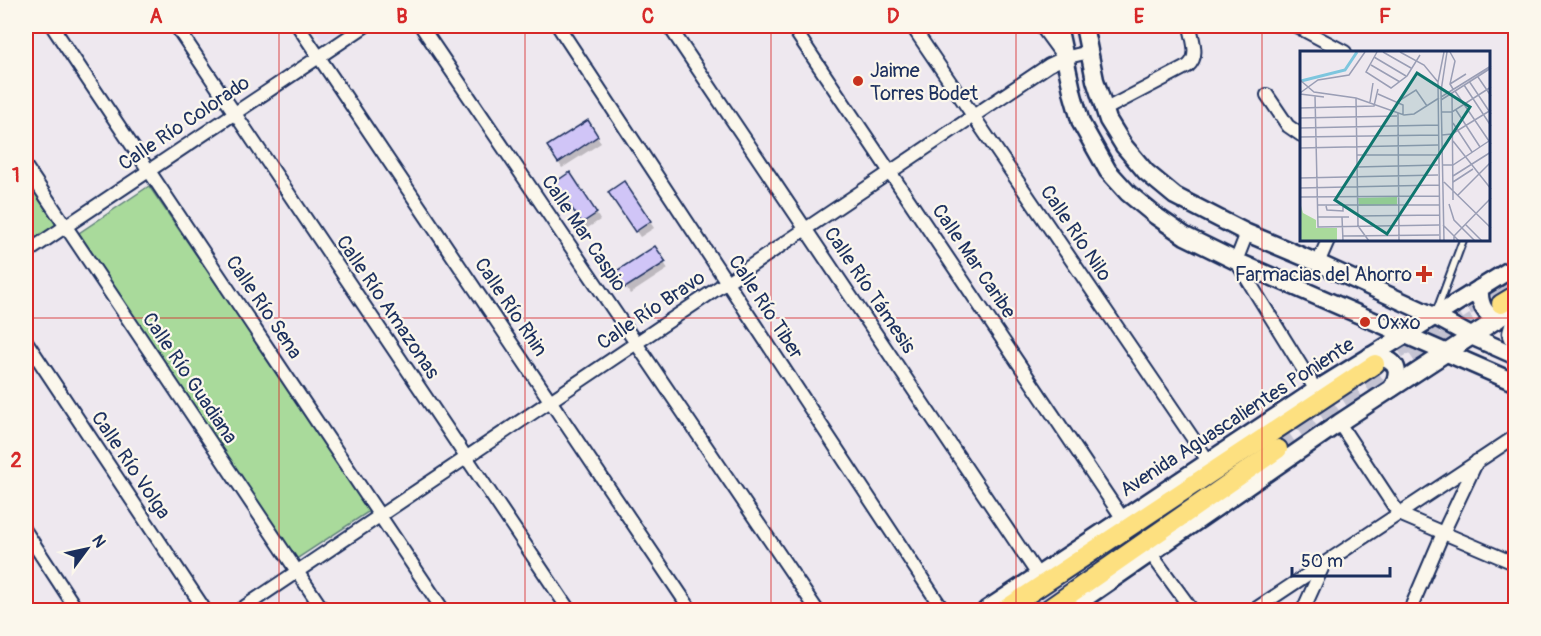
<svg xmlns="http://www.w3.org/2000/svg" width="1541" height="636" font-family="Pangolin,sans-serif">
<rect width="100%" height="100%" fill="#eee8ef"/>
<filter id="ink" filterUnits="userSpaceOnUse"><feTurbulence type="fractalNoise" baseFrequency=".0167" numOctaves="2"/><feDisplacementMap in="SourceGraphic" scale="12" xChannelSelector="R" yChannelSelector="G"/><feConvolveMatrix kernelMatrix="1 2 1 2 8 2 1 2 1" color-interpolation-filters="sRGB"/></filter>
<g filter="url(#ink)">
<path fill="#e5def1" d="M311,26h37l-25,16z"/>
<g fill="#a9da9b" stroke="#62847c" stroke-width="1.5">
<path d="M26,180l31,46 -31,20z"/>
<path d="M149,186l222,324 -76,50 -216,-327z"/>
</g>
<g fill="#0003">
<path d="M587,122l14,21 -39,25 -13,-21z"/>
<path d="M624,183l30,45 -14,9 -26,-39z"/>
<path d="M560,190l36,23 4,7 -14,9z"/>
<path d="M655,248l13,21 -38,25 -13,-21z"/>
</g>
<g fill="#d0c5f7" stroke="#1b2f5e" stroke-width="1.5">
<path d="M588,120l10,16 -40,27 -11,-17z"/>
<path d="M570,172l27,41 -15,10 -28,-40z"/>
<path d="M624,181l27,40 -16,11 -27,-40z"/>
<path d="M655,246l11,16 -41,26 -10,-16z"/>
</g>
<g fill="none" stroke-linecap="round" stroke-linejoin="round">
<g stroke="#c4c3d2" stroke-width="18" stroke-dasharray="18 9" stroke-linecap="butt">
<path d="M1375,364l141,-88"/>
<path d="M1278,449l222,-144"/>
</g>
<defs>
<path id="lane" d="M1437,310l26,-70"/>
<g id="street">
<path d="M52,26l391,584"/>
<path d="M176,26l393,584"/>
<path d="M298,26l393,584"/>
<path d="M421,26l396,584"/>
<path d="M558,26l385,584"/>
<path d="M669,26l369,549"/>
<path d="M792,26l331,493"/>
<path d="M912,26l297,436"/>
<path d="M1041,26l22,30"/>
<path d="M1296,26l49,26"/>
<path d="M1267,95l21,31 13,9"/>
<path d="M1104,110l84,-44c12,-10 4,-27 2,-40"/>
<path d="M26,167l297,443"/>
<path d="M1247,233l-11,28 80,129"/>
<path d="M26,253l339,-227"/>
<path d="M1318,263l10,-23"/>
<path d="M26,341l179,269"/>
<path d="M1339,423l60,91 117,50"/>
<path d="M26,532l51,78"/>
<path d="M1151,554l41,56"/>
<path d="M240,610l809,-545 15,-7 25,-6"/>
<path d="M1254,610l262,-174"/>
<path d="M1303,610l20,-44"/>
<path d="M1410,610l33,-77 34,-72"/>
</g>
<g id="secondary">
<path d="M1058,26l15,69 8,28 27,48 20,22 28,23 29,20 51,25 280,122"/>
<path d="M1084,26l11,54 13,40 16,26 22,26 29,24 72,37 71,30 116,53 37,20 45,20"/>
<path d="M1480,288c-1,15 3,25 17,32"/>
<path d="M1516,316l-5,17 5,13"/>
<path d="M1370,356c22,2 34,9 22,32"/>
<path d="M986,610l330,-220 200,-124"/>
<path d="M1068,610l271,-187 177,-116"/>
</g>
<g id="primary">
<path d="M1501,304l15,-9"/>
<path d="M1004,610l371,-246"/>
<path d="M1047,610l231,-161"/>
</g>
</defs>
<use href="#lane" stroke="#1b2f5e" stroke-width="10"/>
<use href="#street" stroke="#1b2f5e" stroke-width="16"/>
<use href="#secondary" stroke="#1b2f5e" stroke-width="21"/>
<use href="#primary" stroke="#1b2f5e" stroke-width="22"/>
<use href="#lane" stroke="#fbf7ec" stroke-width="6"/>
<use href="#street" stroke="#fbf7ec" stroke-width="12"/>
<use href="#secondary" stroke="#fbf7ec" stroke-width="16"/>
<use href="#primary" stroke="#fde080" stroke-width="18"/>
</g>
</g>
<path fill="none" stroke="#d62828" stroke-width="1.5" stroke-opacity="0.55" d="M279,26v584M525,26v584M771,26v584M1016,26v584M1262,26v584M26,318h1490"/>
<g fill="#c8321e" stroke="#fbf7ec" stroke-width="2">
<circle cx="858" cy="81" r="6"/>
<path d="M1421 265h6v6h6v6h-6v6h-6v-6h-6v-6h6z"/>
<circle cx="1365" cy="322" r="6"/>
</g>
<g text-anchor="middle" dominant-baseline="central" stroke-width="4.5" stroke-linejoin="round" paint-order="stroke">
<g font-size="20" fill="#1b2f5e" stroke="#fbf7ec" text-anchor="start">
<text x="870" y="70">Jaime<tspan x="870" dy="23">Torres Bodet</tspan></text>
<text x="1412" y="274" text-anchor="end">Farmacias del Ahorro</text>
<text x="1377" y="322">Oxxo</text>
</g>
<g font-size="20" fill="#1b2f5e" stroke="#fbf7ec">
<text transform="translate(184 123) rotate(-34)">Calle Río Colorado</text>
<text transform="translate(584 233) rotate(56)">Calle Mar Caspio</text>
<text transform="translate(1076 233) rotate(56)">Calle Río Nilo</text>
<text transform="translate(974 261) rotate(56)">Calle Mar Caribe</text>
<text transform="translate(870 290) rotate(56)">Calle Río Támesis</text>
<text transform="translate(264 307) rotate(56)">Calle Río Sena</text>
<text transform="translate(388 307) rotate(56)">Calle Río Amazonas</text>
<text transform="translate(511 307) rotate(56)">Calle Río Rhin</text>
<text transform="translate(766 307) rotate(57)">Calle Río Tiber</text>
<text transform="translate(651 310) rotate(-34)">Calle Río Bravo</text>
<text transform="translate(190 378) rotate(56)">Calle Río Guadiana</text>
<text transform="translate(1237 417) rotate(-33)">Avenida Aguascalientes Poniente</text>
<text transform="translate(131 465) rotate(56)">Calle Río Volga</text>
</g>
</g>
<g transform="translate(1300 51)">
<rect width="190" height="190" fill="#eee8ef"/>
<path d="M97,146v8l-38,1 -1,-8zM0,151l3,11 13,7v8h21v13h-37z" fill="#a9da9b"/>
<path fill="none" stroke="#7dc6de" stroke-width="3" d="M1,30l44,-11 12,-18"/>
<path fill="none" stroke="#9a9eb5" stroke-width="1.5" d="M77,1l-11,20 25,16 16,-12 13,-21M83,1l28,16M100,1l24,13 14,17M150,1l5,9 -5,23 3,5M74,6l32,19M71,14l29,17M178,26l13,19M0,29l14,12 42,6 48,17 10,-1 25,-16M169,30l22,33M150,33l16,-10M164,34l27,41M155,40l36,53M0,42l18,-13 31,-5 16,-23M152,42l1,107M0,43l24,3M78,43l25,11v10M15,45l3,131 121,-2M141,46l50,-31M56,47l2,128 11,15M141,49l50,-32M70,51l3,-19M97,51l19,-12 11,16M0,57l74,-2 4,-17M156,59l24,37M141,61h11l39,-25M98,62l1,128M0,67l97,-2M153,72l19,29M0,77l138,-3M142,84l10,-1 39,-24M0,86l138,-2M153,90l38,48M0,97l138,-3M57,104h81M143,114h10l36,-24M57,116l81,-2M153,125l38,-24M0,127l138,-3M144,131l47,46M153,131l20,-13M0,137l139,-3M158,144l33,-33M0,146l139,-1M149,153l5,16 21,21M17,154h122M26,155l1,4 16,1v-4M57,165l82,-1M17,166h32M42,166l1,24M165,173l17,17M143,174l16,16M42,185l97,-1M140,190l-2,-159 6,-30M144,190l-3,-150 6,-39M154,190v-5l37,-38"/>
<path fill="#0f766e" fill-opacity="0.15" stroke="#0f766e" stroke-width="3" d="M117,22l53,34 -83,127 -52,-34z"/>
<rect width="190" height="190" fill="none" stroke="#1b2f5e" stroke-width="3"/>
</g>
<rect width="1541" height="636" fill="none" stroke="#fbf7ec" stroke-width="66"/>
<g transform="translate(87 549) rotate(57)" stroke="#fbf7ec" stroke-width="4.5" paint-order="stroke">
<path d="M0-4.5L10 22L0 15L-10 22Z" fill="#1b2f5e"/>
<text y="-9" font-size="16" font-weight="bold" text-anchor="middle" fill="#1b2f5e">N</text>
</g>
<path d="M1292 567v9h98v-9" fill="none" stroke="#1b2f5e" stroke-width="3"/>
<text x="1301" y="567" font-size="18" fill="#1b2f5e" stroke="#fbf7ec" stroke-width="4.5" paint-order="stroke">50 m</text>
<rect x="33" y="33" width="1475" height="570" fill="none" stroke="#d62828" stroke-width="2"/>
<g font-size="20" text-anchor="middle" font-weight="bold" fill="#d62828">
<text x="156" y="23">A</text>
<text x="402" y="23">B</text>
<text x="648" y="23">C</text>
<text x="893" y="23">D</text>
<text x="1139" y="23">E</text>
<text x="1385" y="23">F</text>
<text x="16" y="182">1</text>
<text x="16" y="467">2</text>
</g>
</svg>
